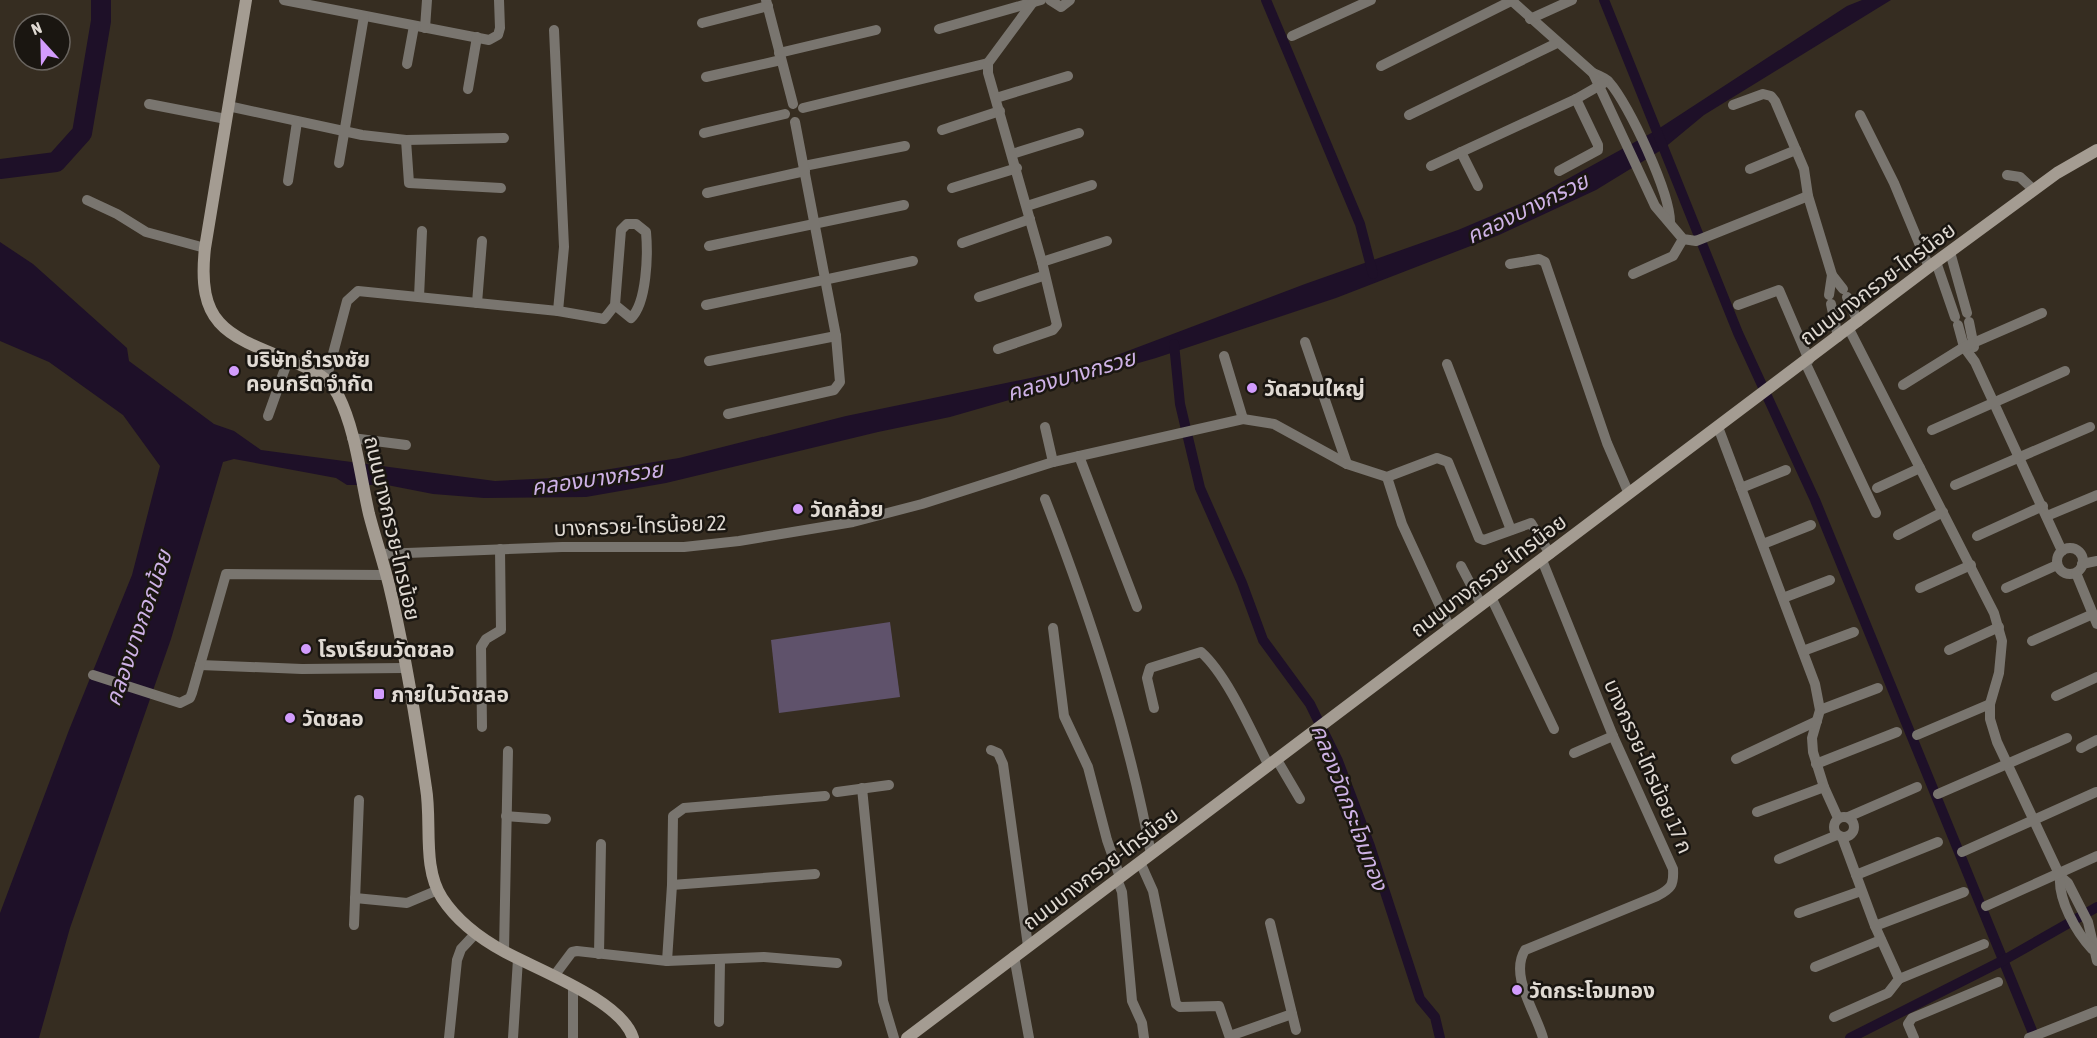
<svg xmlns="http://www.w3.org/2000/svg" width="2097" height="1038" font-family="'Asap Condensed','Noto Sans Thai',sans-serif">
<rect width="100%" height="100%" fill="#362d21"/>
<path fill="#5f526b" d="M890,622l10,75 -121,16 -8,-73z"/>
<path fill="#1e1028" d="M1862,0h29l-187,115 -41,34 -67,41 -97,45 -163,63 -180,60 -206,59 -72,15 -212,51 -80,14 -102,1 -51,-4 -46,-9h-40l-11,-7 -102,-19 -11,3 -52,177 -101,289 -31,110h-39v-125l69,-183 63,-155 28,-109 -37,-51 -74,-53 -49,-21v-99l33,22 94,84 2,13 85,63 20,7 27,19 234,31 59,-3 125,-20 167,-42 242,-50 217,-82 153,-54 71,-30 126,-69 192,-125z"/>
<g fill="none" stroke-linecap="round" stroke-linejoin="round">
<g stroke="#1e1028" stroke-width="10">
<path d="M1266,0l94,224 13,50"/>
<path d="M1604,0l134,333 77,167 220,538"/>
<path d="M1174,344l6,60 20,84 42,95 21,57 47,64 28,57 32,85 50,153 15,18 5,21"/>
<path d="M1850,1038l154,-78 93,-53"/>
</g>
<path stroke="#1e1028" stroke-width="20" d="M0,169l56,-7 26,-29 19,-112v-21"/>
<g stroke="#79756f" stroke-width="10">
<path d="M284,0l205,40 9,-5 2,-7 -1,-28"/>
<path d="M766,0l27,104"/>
<path d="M1050,0l11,7 9,-7"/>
<path d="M1511,0l82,73c5,2 13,5 16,9 20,22 62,113 61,141"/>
<path d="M1530,19l42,-19"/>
<path d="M702,23l66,-17"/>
<path d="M425,28l2,-28"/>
<path d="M939,29l102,-29"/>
<path d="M554,30l10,217 -6,64"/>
<path d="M1292,36l79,-36"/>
<path d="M779,53l97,-23"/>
<path d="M407,64l7,-38"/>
<path d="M1381,66l130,-65"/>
<path d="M1593,73l62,133 28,33 13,2 112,-45"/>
<path d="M706,77l75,-17"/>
<path d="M468,89l9,-52"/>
<path d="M996,98l72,-22"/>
<path d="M149,104l77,15"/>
<path d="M1733,105l30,-11 8,2 4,5 29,68 4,27 24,79 11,14"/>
<path d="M228,106l134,29 44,5 98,-2"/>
<path d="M803,108l185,-45"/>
<path d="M1409,115l148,-72"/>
<path d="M1860,115l34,68 35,84"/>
<path d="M942,130l58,-19"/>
<path d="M704,133l81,-19"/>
<path d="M406,140l3,43 92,5"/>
<path d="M1461,152l17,34"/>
<path d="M1012,154l67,-21"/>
<path d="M339,163l25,-147"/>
<path d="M804,166l101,-20"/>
<path d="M1431,166l145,-67 28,-16"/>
<path d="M1750,169l46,-19"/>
<path d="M1559,171l39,-21v-5l-22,-46"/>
<path d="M2007,175l13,2 14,13"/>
<path d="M288,181l9,-59"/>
<path d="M952,188l65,-20"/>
<path d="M707,193l98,-22"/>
<path d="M87,200l30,14 29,18 59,16"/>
<path d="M1027,206l65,-21"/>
<path d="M962,243l68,-24"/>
<path d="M709,246l195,-41"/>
<path d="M1950,252l17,61"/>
<path d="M1042,262l65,-21"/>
<path d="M1936,262l19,55"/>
<path d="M1510,264l29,-5 6,3 62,181 22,51"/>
<path d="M1633,274l40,-18 10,-17"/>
<path d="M1829,295l3,-20"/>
<path d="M419,297l3,-66"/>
<path d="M979,297l64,-21"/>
<path d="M1847,297l11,25"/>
<path d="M477,303l5,-62"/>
<path d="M1831,304l7,33"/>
<path d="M706,305l207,-44"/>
<path d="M1738,305l41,-15 30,70"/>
<path d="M1969,322l5,25"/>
<path d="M1958,325l6,22 11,15 87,189"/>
<path d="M1849,329l145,284 8,28 -3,32 -9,31v15l7,23 63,134 8,7 20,39 9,39"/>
<path d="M1305,342l42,122"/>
<path d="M998,349l55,-19 4,-5 -15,-63 -54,-189v-10l45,-61"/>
<path d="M1224,356l19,63"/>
<path d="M709,361l127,-25"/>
<path d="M1805,362l71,151"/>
<path d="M1447,364l64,166"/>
<path d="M326,380l21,-79 11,-10 200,20 46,8 11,-14 16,13c16,-15 17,-64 15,-86l-10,-8h-9l-6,6 -6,75 -11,14"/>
<path d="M1903,385l61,-38 78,-34"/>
<path d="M728,414l106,-24 6,-8 -4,-46 -41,-214"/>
<path d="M268,416l20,-56"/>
<path d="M1045,427l8,35"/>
<path d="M1718,427l97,257 5,26 -8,28 1,14 11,35 14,31"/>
<path d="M1932,430l133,-59"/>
<path d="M352,438l54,7"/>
<path d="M1079,456l58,151"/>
<path d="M1387,477l15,47 48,104"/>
<path d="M1955,485l135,-58"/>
<path d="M1741,488l45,-18"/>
<path d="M1877,488l43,-20"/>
<path d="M1045,499c45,116 83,232 106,355"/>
<path d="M2047,516l50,-21"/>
<path d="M1898,535l45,-23"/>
<path d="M1977,536l66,-30"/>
<path d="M1763,544l48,-19"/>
<circle cx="2070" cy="561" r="13"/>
<path d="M381,554l181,-7h122l55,-6 114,-19 69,-18 131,-42 190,-43 31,5 73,40 40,13 50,-19 11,4 31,76 5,2 47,-17 19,31"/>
<path d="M1542,560l71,176 60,133c1,16 -2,20 -16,27l-132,54c-16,26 11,62 18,88"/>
<path d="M2082,564l15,-3"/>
<path d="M1461,566l20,38"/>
<path d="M2076,573l21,51"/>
<path d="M1920,588l51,-23"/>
<path d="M2006,588l51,-23"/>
<path d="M1491,597l63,132"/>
<path d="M1783,598l47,-18"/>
<path d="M1053,628l11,88 24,51 19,73 13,37"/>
<path d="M2032,641l61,-27"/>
<path d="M1949,650l50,-23"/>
<path d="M1803,651l51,-19"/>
<path d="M200,665l102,4 102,-1"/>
<path d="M93,675l87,28 10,-5 2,-5 34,-119 160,1"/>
<path d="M2056,696l41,-19"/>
<path d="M1154,708l-7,-30 3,-10 51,-16c27,24 51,81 68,114"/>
<path d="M1820,710l58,-22"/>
<path d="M482,727l-1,-80 5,-8 15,-9 -1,-81"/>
<path d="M1917,735l73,-31"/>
<path d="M2081,748l16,-8"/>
<path d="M991,750l7,3 5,11 25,182"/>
<path d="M1574,753l39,-17"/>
<path d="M1736,759l81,-38"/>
<path d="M1277,760l23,39"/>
<path d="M1816,764l81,-32"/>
<path d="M862,788l21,213 11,37"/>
<path d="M837,792l52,-7"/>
<path d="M1938,794l129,-56"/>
<path d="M1757,812l67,-25"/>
<path d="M506,816l40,3"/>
<circle cx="1844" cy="827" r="10"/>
<path d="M1848,817l69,-30"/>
<path d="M1962,852l134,-60"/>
<path d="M1779,859l58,-24"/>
<path d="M1140,862l13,29 23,113 4,3 39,-1 11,32"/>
<path d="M1856,875l82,-33"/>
<path d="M2060,876c-2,24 16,56 32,73"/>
<path d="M1117,879l5,13 10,109 10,22 2,15"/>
<path d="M672,885l143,-11"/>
<path d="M355,898l52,5 31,-13"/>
<path d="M1986,906l111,-50"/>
<path d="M1799,913l62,-22"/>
<path d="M1270,923l26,107"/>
<path d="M354,925l5,-125"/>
<path d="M1875,926l89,-34"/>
<path d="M504,951l4,-200"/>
<path d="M599,954l2,-110"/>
<path d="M1014,956l15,82"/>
<path d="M667,961l5,-76 1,-69 11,-8 141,-12"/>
<path d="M1815,967l66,-27"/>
<path d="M554,976l18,-24 5,-1 90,10 97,-4 73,6"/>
<path d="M1899,979l85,-35"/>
<path d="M1834,1017l54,-24 11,-14 -24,-53 -33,-89"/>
<path d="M719,1022l1,-61"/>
<path d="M1230,1036l62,-22"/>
<path d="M449,1038l8,-78 4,-11 15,-16"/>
<path d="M513,1038l5,-79"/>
<path d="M573,1038v-52"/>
<path d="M1914,1038l-6,-14 4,-6 86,-36"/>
<path d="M2029,1038l68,-27"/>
</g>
<g stroke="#a49c92" stroke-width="12">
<path d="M246,0l-41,248c-9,81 25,88 91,115 17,7 33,15 42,32 18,36 22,80 31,119 6,23 14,47 20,71 16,66 27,135 37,203 6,35 -4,79 16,110 15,23 39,41 63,54 33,18 117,49 128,86"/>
<path d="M907,1038l1022,-771 128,-94 40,-23"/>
</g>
</g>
<g fill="#d29cfd" stroke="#1a1611" stroke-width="2">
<circle cx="234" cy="371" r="6"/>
<circle cx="1252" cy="388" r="6"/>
<circle cx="798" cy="509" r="6"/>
<circle cx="306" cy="649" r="6"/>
<rect x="373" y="688" width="12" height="12" rx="3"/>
<circle cx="290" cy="718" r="6"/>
<circle cx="1517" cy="990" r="6"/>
</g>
<g text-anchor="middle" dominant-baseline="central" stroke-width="5" stroke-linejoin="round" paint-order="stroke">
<g font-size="21" fill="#e0dad3" stroke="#1a1611">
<text transform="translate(1877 283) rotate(-37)">ถนนบางกรวย-ไทรน้อย</text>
<text transform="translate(640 525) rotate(-2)">บางกรวย-ไทรน้อย 22</text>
<text transform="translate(393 528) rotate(77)">ถนนบางกรวย-ไทรน้อย</text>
<text transform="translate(1488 575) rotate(-37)">ถนนบางกรวย-ไทรน้อย</text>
<text transform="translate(1649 766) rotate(66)">บางกรวย-ไทรน้อย 17 ก</text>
<text transform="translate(1100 868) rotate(-37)">ถนนบางกรวย-ไทรน้อย</text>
</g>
<g font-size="21" font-weight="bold" fill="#e0dad3" stroke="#1a1611" text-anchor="start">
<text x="246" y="359">บริษัท ธำรงชัย<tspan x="246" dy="24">คอนกรีต จำกัด</tspan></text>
<text x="1264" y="388">วัดสวนใหญ่</text>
<text x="810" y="509">วัดกล้วย</text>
<text x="318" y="649">โรงเรียนวัดชลอ</text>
<text x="391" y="694">ภายในวัดชลอ</text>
<text x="302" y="718">วัดชลอ</text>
<text x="1529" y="990">วัดกระโจมทอง</text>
</g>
<g font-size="22" font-style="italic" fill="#ceb2e6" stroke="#1a1611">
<text transform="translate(1527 208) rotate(-26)">คลองบางกรวย</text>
<text transform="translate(1071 375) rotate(-16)">คลองบางกรวย</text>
<text transform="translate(597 478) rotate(-8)">คลองบางกรวย</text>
<text transform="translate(138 628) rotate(-71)">คลองบางกอกน้อย</text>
<text transform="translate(1350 807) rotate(69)">คลองวัดกระโจมทอง</text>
</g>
</g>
<g transform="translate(42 42) rotate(338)"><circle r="28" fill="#1a1611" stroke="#69645f" stroke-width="1.5"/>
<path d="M0-4.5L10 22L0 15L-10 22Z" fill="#d29cfd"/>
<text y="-9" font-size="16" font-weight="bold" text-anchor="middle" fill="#e0dad3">N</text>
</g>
</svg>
